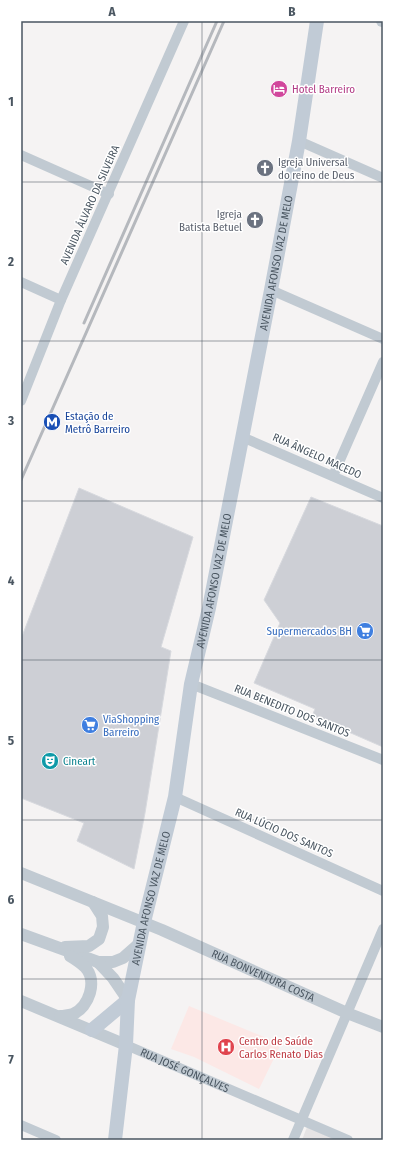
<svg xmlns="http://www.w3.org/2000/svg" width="404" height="1161" font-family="'Fira Sans Condensed',sans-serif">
<rect width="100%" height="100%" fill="#f5f3f3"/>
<path fill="#e6e4e5" d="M307,1127l29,13h-34z"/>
<path fill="#fce8e6" d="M189,1006l92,38 -22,45 -65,-32 -23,-8z"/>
<g fill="#cdcfd5" stroke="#d7d9de">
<path d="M79,488l114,49 -32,110 10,4 -26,162 -11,56 -57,-28 7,-18 -63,-25v-159z"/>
<path d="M311,497l72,29v221l-71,-31 3,-7 -61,-26 26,-60 -16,-23z"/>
</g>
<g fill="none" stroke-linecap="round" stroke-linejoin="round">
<g stroke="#c1cad2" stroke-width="10">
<path d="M299,141l84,37"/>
<path d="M21,155l88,39"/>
<path d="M21,282l40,18"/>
<path d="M271,290l112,49"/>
<path d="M21,401l40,-101 123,-279"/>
<path d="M242,437l141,61"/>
<path d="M333,476l50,-114"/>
<path d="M191,684l192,76"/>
<path d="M175,797l208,94"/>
<path id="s1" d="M126,1045l222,95"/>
<path d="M21,1125l35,15"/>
<path d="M293,1140l90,-211"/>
</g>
<g stroke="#c1cad2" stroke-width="12">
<path d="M382,21h1"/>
<path id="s2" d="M21,873l141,57 185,83 36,14"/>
<path d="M21,934l77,28h15l10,-4 17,-15"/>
<path d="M65,947l24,-1 10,-7 4,-12 -1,-11 -9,-14"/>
<path d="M98,962l15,16 15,22"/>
<path d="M21,1001l105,44"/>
<path d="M60,1016c4,0 9,-1 13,-2 16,-7 25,-33 12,-47 -4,-4 -10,-8 -15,-11"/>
</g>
<g stroke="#c1cbd6" stroke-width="14">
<path d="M92,1030l36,-30"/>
<path id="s3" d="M115,1140l11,-95 2,-45 16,-78 31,-125 16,-113 18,-76 62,-318 28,-149 18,-120"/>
</g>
<g stroke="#b5b8bd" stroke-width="3">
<path d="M84,323l133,-302"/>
<path d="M21,480l203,-459"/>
</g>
</g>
<path fill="none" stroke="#4a5661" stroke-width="1" stroke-opacity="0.55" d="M202,21v1119M21,182h362M21,341h362M21,501h362M21,660h362M21,820h362M21,979h362"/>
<defs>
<symbol id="hotel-disc" viewBox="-11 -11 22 22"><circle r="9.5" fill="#d1479c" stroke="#fff"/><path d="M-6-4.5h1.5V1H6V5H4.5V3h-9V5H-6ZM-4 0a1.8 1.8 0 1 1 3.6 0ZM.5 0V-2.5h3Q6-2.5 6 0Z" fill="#fff"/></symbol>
<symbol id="church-disc" viewBox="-11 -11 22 22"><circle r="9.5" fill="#6b7280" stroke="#fff"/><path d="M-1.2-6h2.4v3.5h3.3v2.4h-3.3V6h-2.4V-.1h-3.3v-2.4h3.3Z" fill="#fff"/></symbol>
<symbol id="metro-disc" viewBox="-11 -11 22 22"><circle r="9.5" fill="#1a4fb4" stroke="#fff"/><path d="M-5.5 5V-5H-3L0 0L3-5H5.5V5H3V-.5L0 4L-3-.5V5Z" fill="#fff"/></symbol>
<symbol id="supermarket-disc" viewBox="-11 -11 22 22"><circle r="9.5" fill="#3f7fe0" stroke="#fff"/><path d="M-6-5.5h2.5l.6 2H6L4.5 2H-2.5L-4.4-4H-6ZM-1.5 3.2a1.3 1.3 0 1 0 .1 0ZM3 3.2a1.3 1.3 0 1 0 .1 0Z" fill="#fff"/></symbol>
<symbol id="theatre-disc" viewBox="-11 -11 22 22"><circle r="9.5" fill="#0f9aa8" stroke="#fff"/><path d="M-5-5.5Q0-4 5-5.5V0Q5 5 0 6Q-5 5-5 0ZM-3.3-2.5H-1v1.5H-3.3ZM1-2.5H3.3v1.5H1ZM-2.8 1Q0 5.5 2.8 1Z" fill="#fff"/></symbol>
<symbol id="hospital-disc" viewBox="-11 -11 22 22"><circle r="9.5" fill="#e0444e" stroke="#fff"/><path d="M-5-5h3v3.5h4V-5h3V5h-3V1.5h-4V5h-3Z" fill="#fff"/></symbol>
</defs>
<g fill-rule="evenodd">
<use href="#hotel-disc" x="269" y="79" width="20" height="20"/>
<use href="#church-disc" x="255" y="158" width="20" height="20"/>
<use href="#church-disc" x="245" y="210" width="20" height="20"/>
<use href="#metro-disc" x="42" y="412" width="20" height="20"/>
<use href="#supermarket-disc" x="355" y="621" width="20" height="20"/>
<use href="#supermarket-disc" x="80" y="715" width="20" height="20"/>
<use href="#theatre-disc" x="40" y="751" width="20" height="20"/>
<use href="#hospital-disc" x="216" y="1037" width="20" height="20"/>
</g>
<g text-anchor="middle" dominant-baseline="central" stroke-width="3" stroke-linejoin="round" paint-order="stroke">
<g font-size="11" fill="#b23c85" stroke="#fff" text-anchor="start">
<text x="292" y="89">Hotel Barreiro</text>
</g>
<g font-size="11" fill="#5b616d" stroke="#fff" text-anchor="start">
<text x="278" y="162">Igreja Universal<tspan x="278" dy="13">do reino de Deus</tspan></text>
<text x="242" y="214" text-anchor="end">Igreja<tspan x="242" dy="13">Batista Betuel</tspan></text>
</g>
<g font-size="11" fill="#4a5661" stroke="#fff">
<text transform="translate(90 205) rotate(-66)">AVENIDA ÁLVARO DA SILVEIRA</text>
<text stroke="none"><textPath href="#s3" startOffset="893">AVENIDA AFONSO VAZ DE MELO</textPath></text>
<text transform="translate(317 456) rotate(24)">RUA ÂNGELO MACEDO</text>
<text stroke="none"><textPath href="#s3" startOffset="569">AVENIDA AFONSO VAZ DE MELO</textPath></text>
<text transform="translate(292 711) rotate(22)">RUA BENEDITO DOS SANTOS</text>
<text transform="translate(284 833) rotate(24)">RUA LÚCIO DOS SANTOS</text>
<text stroke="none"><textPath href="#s3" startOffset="245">AVENIDA AFONSO VAZ DE MELO</textPath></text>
<text stroke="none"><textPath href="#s2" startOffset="263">RUA BONVENTURA COSTA</textPath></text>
<text stroke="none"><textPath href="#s1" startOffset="64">RUA JOSÉ GONÇALVES</textPath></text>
</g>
<g font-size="11" fill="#164399" stroke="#fff" text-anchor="start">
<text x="65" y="416">Estação de<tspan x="65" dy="13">Metrô Barreiro</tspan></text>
</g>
<g font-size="11" fill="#366cbe" stroke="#fff" text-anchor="end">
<text x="352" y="631">Supermercados BH</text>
<text x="103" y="719" text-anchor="start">ViaShopping<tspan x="103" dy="13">Barreiro</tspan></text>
</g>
<g font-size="11" fill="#0d838f" stroke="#fff" text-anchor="start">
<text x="63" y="761">Cineart</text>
</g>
<g font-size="11" fill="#be3a42" stroke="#fff" text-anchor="start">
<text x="239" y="1041">Centro de Saúde<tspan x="239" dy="13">Carlos Renato Dias</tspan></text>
</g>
</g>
<rect width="404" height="1161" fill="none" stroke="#ffffff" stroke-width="44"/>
<rect x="22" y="22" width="360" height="1117" fill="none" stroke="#4a5661" stroke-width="1.5"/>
<g font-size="13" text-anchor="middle" font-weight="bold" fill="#4a5661">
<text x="112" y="16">A</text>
<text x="292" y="16">B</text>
<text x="11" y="106">1</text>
<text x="11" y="266">2</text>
<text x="11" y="425">3</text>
<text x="11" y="585">4</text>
<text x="11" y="745">5</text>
<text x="11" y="904">6</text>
<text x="11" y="1064">7</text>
</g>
</svg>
